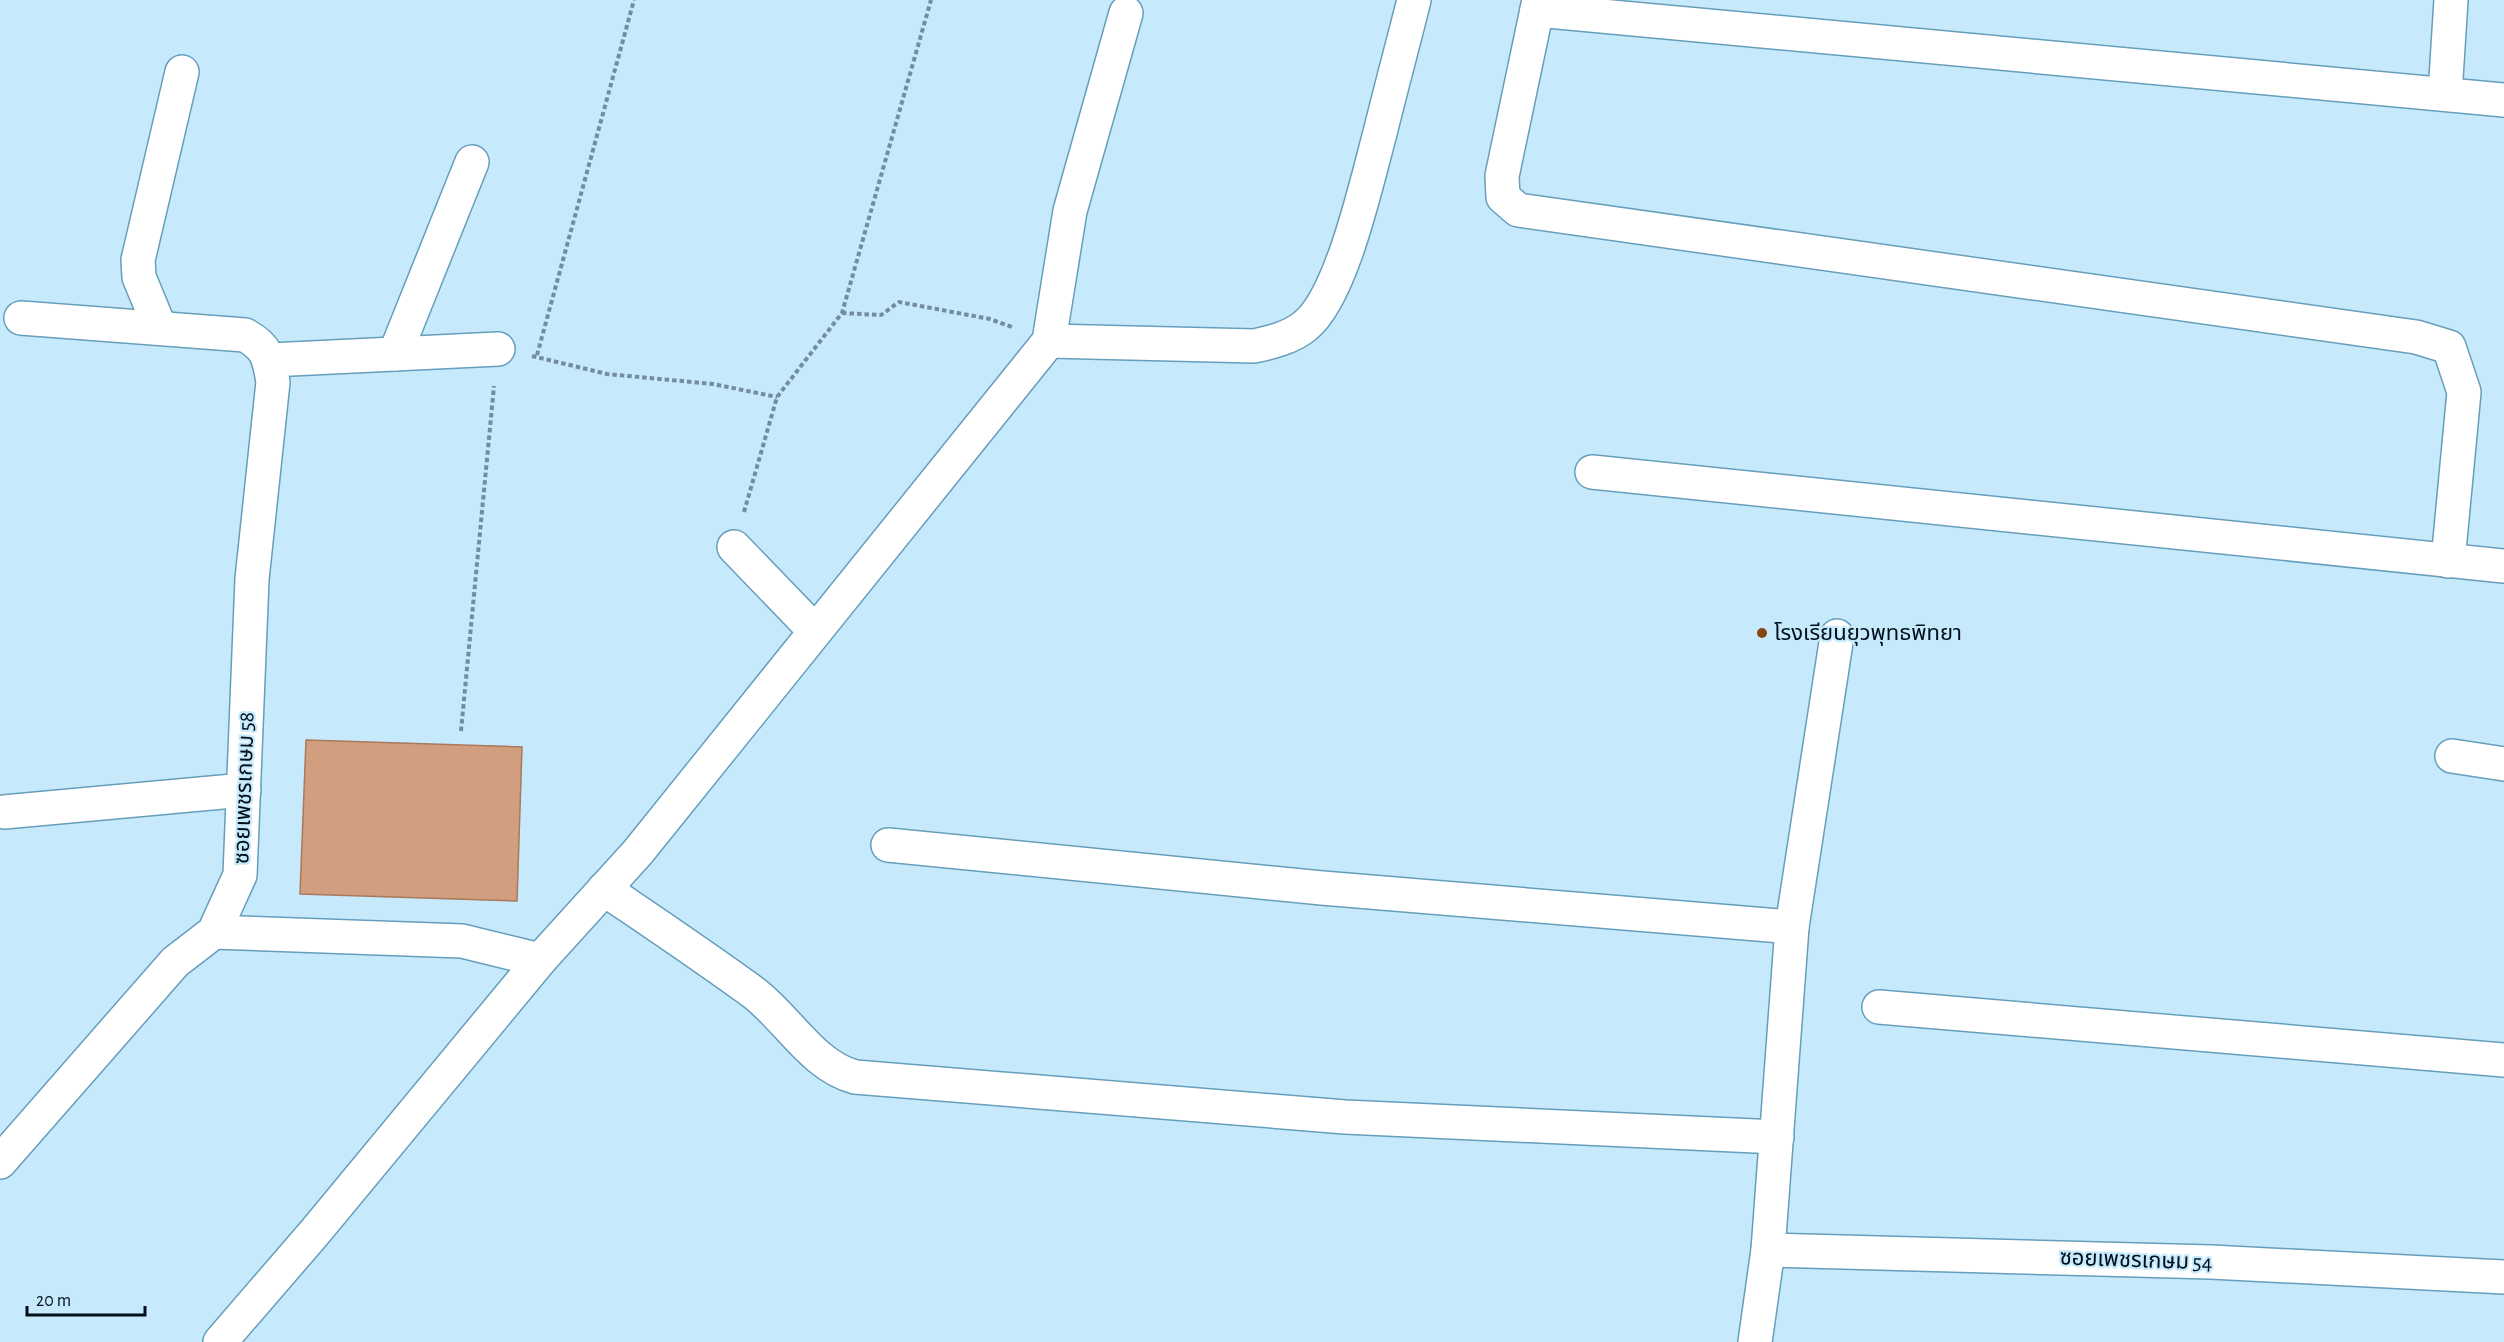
<svg xmlns="http://www.w3.org/2000/svg" width="2504" height="1342" font-family="'Alegreya Sans','Noto Sans Thai',sans-serif">
<rect width="100%" height="100%" fill="#c7e9fc"/>
<path fill="#d19f80" stroke="#a9795b" stroke-width="1.5" d="M306,740l216,7 -5,154 -217,-7z"/>
<g fill="none" stroke-linecap="round" stroke-linejoin="round">
<defs>
<g id="minor">
<path d="M1539,0l-37,176 1,21 15,13 898,127 33,10 15,45 -16,169"/>
<path d="M1537,10l967,90"/>
<path d="M2445,94l6,-94"/>
<path d="M160,328l-21,-51 -1,-17 44,-188"/>
<path d="M1049,341l205,5c18,-4 36,-8 51,-20 37,-29 62,-146 75,-193 11,-45 23,-89 34,-133"/>
<path d="M395,354l77,-192"/>
<path d="M270,360l228,-11"/>
<path d="M1592,472l912,94"/>
<path d="M734,547l81,84"/>
<path d="M2452,756l52,8"/>
<path d="M4,812l240,-22"/>
<path d="M888,845l434,43 470,39"/>
<path d="M604,889c50,34 101,68 150,104 34,26 59,73 101,84l490,40 432,20"/>
<path d="M214,932l248,9 78,19"/>
<path d="M1879,1007l625,53"/>
<path d="M0,1162l175,-200 39,-30 26,-57 12,-296 21,-197c-4,-25 -6,-35 -28,-47l-224,-17"/>
<path d="M1768,1250l443,12 293,15"/>
<path d="M220,1342l95,-110 225,-272 98,-108 411,-511 21,-130 56,-198"/>
<path d="M1755,1342l13,-92 24,-323 45,-291"/>
</g>
</defs>
<use href="#minor" stroke="#669ebc" stroke-width="36"/>
<g stroke="#738d9c" stroke-width="4" stroke-dasharray="4.5 3" stroke-linecap="butt">
<path d="M842,313l39,2 18,-13 91,17 22,8"/>
<path d="M537,355l97,-355"/>
<path d="M532,356l75,18 106,10 64,13"/>
<path d="M744,512l33,-115 65,-84 89,-313"/>
<path d="M461,731l33,-345"/>
</g>
<use href="#minor" stroke="#fff" stroke-width="33"/>
</g>
<circle fill="#874512" stroke="#c7e9fc" stroke-width="2" cx="1762" cy="633" r="6"/>
<g text-anchor="middle" dominant-baseline="central" stroke-width="4.5" stroke-linejoin="round" paint-order="stroke">
<g font-size="22" fill="#000f19" stroke="#c7e9fc" text-anchor="start">
<text x="1774" y="633">โรงเรียนยุวพุทธพิทยา</text>
</g>
<g font-size="22" fill="#000f19" stroke="#c7e9fc">
<text transform="translate(244 788) rotate(-88)">ซอยเพชรเกษม 58</text>
<text transform="translate(2136 1260) rotate(2)">ซอยเพชรเกษม 54</text>
</g>
</g>
<path d="M27 1306v9h118v-9" fill="none" stroke="#000f19" stroke-width="3"/>
<text x="36" y="1306" font-size="18" fill="#000f19" stroke="#c7e9fc" stroke-width="4.5" paint-order="stroke">20 m</text>
</svg>
